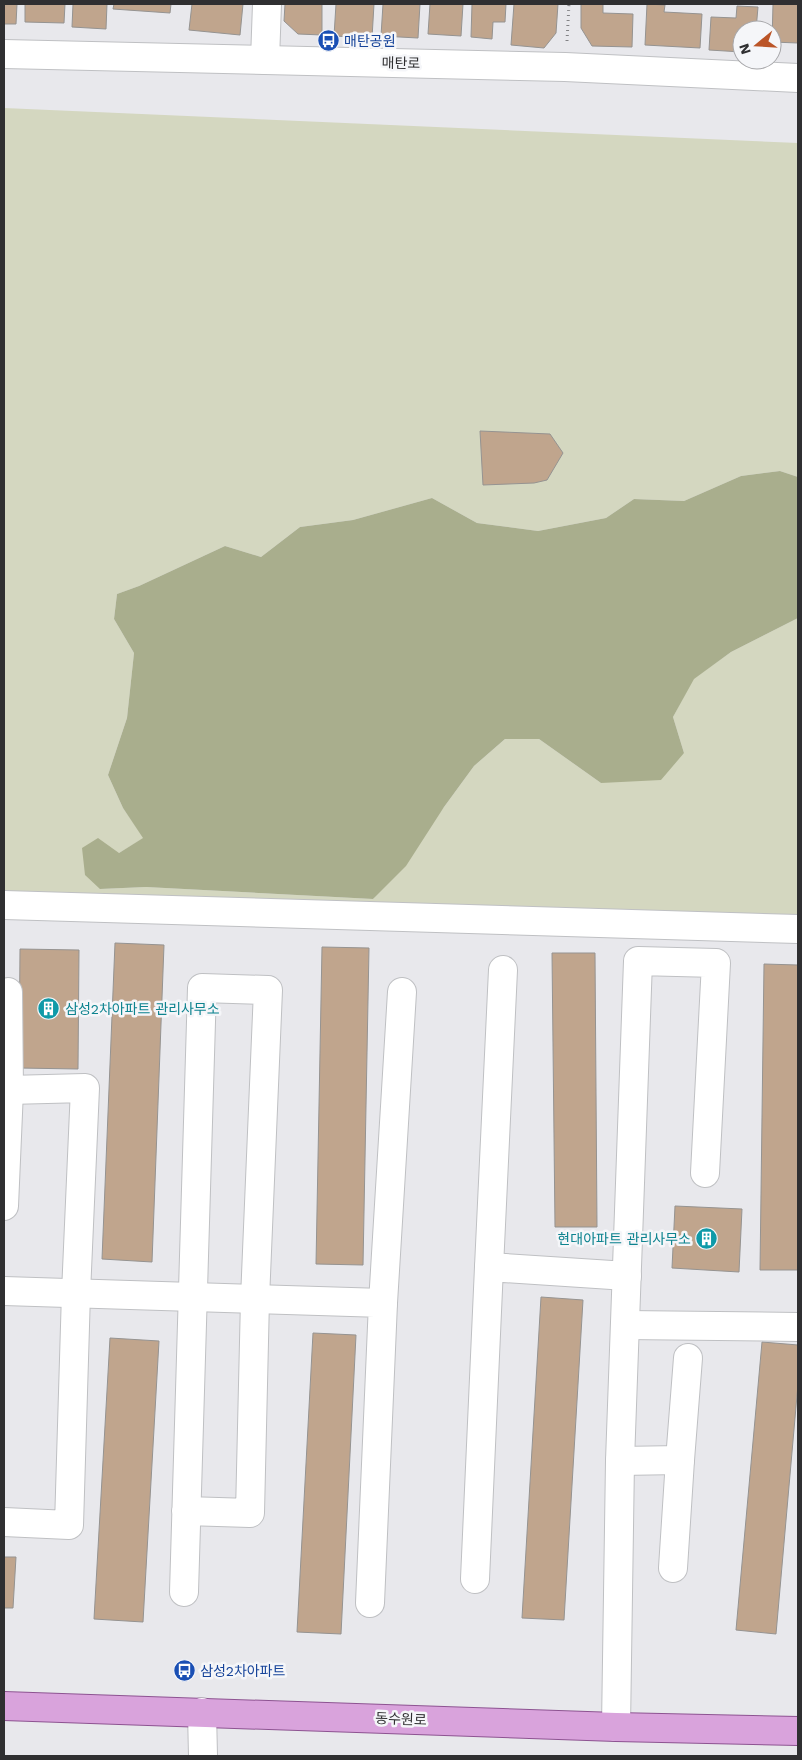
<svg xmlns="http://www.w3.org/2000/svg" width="802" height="1760" font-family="'Work Sans','Noto Sans KR',sans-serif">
<rect width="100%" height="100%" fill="#e8e8ec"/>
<path fill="#d4d7c0" d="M4,108l794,35v334l-18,-6 -39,5 -57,25 -50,-2 -28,19 -68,13 -61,-8 -45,-25 -79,22 -53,7 -39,30 -36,-11 -86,40 -22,8 -3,25 20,34 -7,65 -19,57 15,33 21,30 -25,15 -19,36 46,-2 227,12 71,-92 30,-41 31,-27h34l62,44 83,-30 -11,-36 20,-38 38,-27 67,-34v302l-794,-23z"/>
<path fill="#a9ae8d" d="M780,471l18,6v141l-67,34 -37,27 -21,38 11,36 -23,27 -60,3 -62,-44h-34l-31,27 -30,41 -38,59 -33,33 -227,-12 -46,2 -15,-14 -3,-27 16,-10 21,15 24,-15 -20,-30 -15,-33 19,-57 7,-65 -20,-34 3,-25 22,-8 86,-40 36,11 39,-30 53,-7 79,-22 45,25 61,8 68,-13 28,-19 50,2 57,-25z"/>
<g fill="#c0a58d" stroke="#959391">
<path d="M4,4h13l-1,20h-12z"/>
<path d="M25,4h40l-1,19 -39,-1z"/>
<path d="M73,4h34l-1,25 -34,-2z"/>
<path d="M114,4h57l-1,9 -57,-4z"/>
<path d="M192,4h51l-3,31 -51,-5z"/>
<path d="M285,4h37v31l-24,-1 -14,-13z"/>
<path d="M336,4h38l-2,34 -38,-2z"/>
<path d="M383,4h37l-2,34 -37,-2z"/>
<path d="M430,4h33l-2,32 -33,-2z"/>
<path d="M472,4h34l-1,18h-12l-1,17 -21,-2z"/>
<path d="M514,4h44l-2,29 -12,15 -33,-3z"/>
<path d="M581,4h22v9l30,1 -1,33 -40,-1 -11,-18z"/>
<path d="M647,4l18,1 -1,7 38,2 -2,34 -55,-3z"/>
<path d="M773,4h25v39l-26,-1z"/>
<path d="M737,6l21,1 -2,23h-14v22l-33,-2 2,-33 25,1z"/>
<path d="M480,431l70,3 13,19 -16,27 -13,3 -51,2z"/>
<path d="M115,943l49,2 -12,317 -50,-3z"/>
<path d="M322,947l47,1 -6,317 -47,-1z"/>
<path d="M20,949l59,1 -1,119 -59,-1z"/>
<path d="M552,953h43l2,274h-42z"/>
<path d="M764,964l34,1v305h-38z"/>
<path d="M675,1206l67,3 -3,63 -67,-4z"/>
<path d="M541,1297l42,3 -19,320 -42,-2z"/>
<path d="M313,1333l43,2 -15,299 -44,-2z"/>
<path d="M110,1338l49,3 -16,281 -49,-3z"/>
<path d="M762,1342l36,3v39l-22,250 -40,-4z"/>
<path d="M4,1557h12l-3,51h-9z"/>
</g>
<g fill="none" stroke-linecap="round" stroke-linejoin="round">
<defs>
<g id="minor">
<path d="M4,54l561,13 233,11"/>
<path d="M265,60l2,-56"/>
<path d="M4,905l794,24"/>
<path d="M4,1206l5,-116 -1,-98"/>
<path d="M489,1267l14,-297"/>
<path d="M4,1291l379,12 -13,300"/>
<path d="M383,1303l19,-311"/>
<path d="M625,1325l173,2"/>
<path d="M620,1461l60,-1 8,-102"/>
<path d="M4,1522l65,3 7,-232 9,-205 -76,2"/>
<path d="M673,1568l7,-108"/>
<path d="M475,1579l14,-312 138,9"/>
<path d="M184,1592c5,-201 11,-402 18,-604l66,2 -13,309 -5,214 -64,-2"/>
<path d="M202,1712l1,44"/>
<path d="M616,1727l4,-266 18,-500 78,2 -11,210"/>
</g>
<path id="major" d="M4,1706l612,21 182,4"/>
</defs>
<use href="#minor" stroke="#bfc0c3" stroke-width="30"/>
<use href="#major" stroke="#8d5391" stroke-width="30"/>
<path stroke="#828285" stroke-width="3" stroke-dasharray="1 4" stroke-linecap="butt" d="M567,41l2,-37"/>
<use href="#minor" stroke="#fff" stroke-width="28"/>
<use href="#major" stroke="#d9a3dc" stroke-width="28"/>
</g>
<defs>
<symbol id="bus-disc" viewBox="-11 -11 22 22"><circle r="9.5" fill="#1a4fb4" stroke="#f5f6f9"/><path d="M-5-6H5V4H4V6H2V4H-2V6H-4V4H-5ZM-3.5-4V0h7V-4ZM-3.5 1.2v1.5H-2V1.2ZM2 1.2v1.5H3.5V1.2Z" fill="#fff"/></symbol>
<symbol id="building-disc" viewBox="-11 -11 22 22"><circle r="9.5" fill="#0f9aa8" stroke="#f5f6f9"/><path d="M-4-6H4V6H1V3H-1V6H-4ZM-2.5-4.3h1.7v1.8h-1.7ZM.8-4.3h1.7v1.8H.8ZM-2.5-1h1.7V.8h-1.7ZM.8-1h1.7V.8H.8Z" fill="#fff"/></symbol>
</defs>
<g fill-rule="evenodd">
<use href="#bus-disc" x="316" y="28" width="25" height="25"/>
<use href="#building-disc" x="36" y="996" width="25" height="25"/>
<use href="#building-disc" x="694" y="1226" width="25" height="25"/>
<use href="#bus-disc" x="172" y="1658" width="25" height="25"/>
</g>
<g text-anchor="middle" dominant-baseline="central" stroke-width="5" stroke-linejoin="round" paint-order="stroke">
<g font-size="14" fill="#164399" stroke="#f5f6f9" text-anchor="start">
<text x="344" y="41">매탄공원</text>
<text x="200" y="1671">삼성2차아파트</text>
</g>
<g font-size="14" fill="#2f2f31" stroke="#f5f6f9">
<text transform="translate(401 63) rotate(1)">매탄로</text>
<text transform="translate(401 1719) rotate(2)">동수원로</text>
</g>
<g font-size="14" fill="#0d838f" stroke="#f5f6f9" text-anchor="start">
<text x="65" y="1009">삼성2차아파트 관리사무소</text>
<text x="691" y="1239" text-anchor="end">현대아파트 관리사무소</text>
</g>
</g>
<rect width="802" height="1760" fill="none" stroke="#2f2f31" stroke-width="10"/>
<g transform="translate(757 45) rotate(252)"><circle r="24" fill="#f5f6f9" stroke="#a6a6a9"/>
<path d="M0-4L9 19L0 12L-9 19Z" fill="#bb5528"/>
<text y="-8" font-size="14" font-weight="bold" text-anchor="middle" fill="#2f2f31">N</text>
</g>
</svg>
